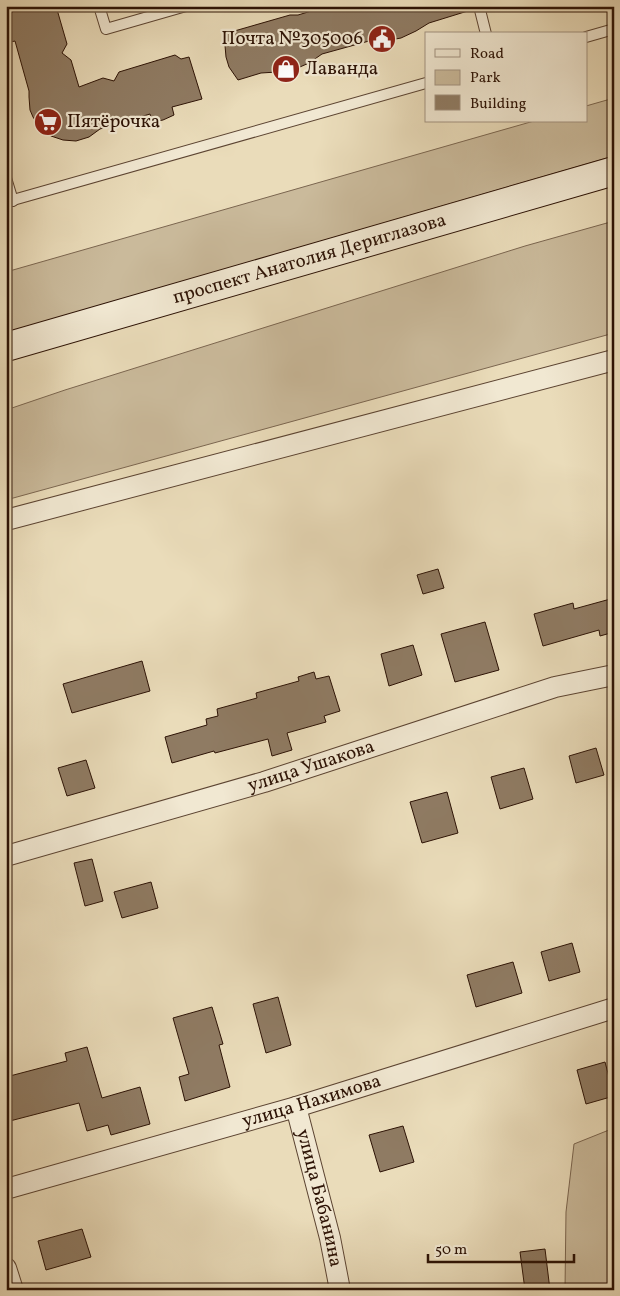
<svg xmlns="http://www.w3.org/2000/svg" width="620" height="1296" font-family="Vollkorn,serif">
<rect width="100%" height="100%" fill="#eadcba"/>
<filter id="stains"><feTurbulence type="fractalNoise" baseFrequency=".004" numOctaves="4"/><feColorMatrix values="0 0 0 0 .2 0 0 0 0 .09 0 0 0 0 .02 0 0 0 .5 -.17"/></filter>
<radialGradient id="worn" r=".72"><stop offset=".6" stop-color="#630" stop-opacity="0"/><stop offset="1" stop-color="#630" stop-opacity=".3"/></radialGradient>
<g fill="#caba9b" stroke="#7b6650">
<path d="M614,98v58l-608,177v-61l528,-151h52v-15z"/>
<path d="M614,221v112l-608,167v-90l59,-20 460,-144z"/>
<path d="M614,1128v162h-49l1,-78 8,-68z"/>
</g>
<g fill="#8f7b63" stroke="#2c1205">
<path d="M6,6h50l11,38 -5,9 9,7 8,27 24,-9 11,3 5,-9 56,-17 6,4 8,-2 13,42 -30,8 2,8 -11,5 -11,2 -2,-8 -50,15 -11,8 -13,4 -13,-1 -12,-4 -11,-8 -7,-11 -3,-7 -1,-13v-6l-14,-50 -9,2z"/>
<path d="M328,6h142l1,4 -42,13 -13,8 -15,7 -16,3h-16l-47,13 -13,9 -16,7 -16,2 -16,1 -23,7 -9,-13 -3,-10 -2,-23 66,-19h8z"/>
<path d="M438,569l6,19 -21,6 -6,-19z"/>
<path d="M614,598v34l-14,4 -1,-6 -56,16 -9,-32 39,-11 1,6z"/>
<path d="M485,622l14,48 -44,12 -14,-48z"/>
<path d="M413,645l9,30 -33,11 -8,-32z"/>
<path d="M142,661l8,30 -78,22 -9,-29z"/>
<path d="M314,672l2,7 13,-3 11,35 -16,5 2,6 -39,11 5,17 -20,6 -4,-17 -53,14 -1,-2 -42,12 -7,-26 42,-12 -1,-6 12,-3 -1,-7 40,-11 -1,-5 43,-12 -1,-4z"/>
<path d="M596,748l8,27 -28,8 -7,-27z"/>
<path d="M86,760l9,28 -28,8 -9,-28z"/>
<path d="M524,768l9,31 -33,10 -9,-32z"/>
<path d="M447,792l11,41 -36,10 -12,-41z"/>
<path d="M92,859l11,42 -18,5 -11,-43z"/>
<path d="M151,882l7,26 -36,10 -8,-26z"/>
<path d="M572,943l8,29 -31,9 -8,-29z"/>
<path d="M513,962l9,31 -46,14 -9,-32z"/>
<path d="M278,997l13,48 -25,8 -13,-49z"/>
<path d="M212,1007l11,37 -4,1 11,42 -45,14 -6,-24 10,-3 -16,-56z"/>
<path d="M87,1047l15,51 38,-11 10,37 -39,11 -3,-10 -21,6 -8,-28 -73,19v-45l61,-16 -2,-8z"/>
<path d="M605,1062l9,34 -28,8 -9,-34z"/>
<path d="M403,1126l11,36 -34,10 -11,-37z"/>
<path d="M82,1229l9,28 -45,13 -8,-29z"/>
<path d="M545,1249l5,41h-25l-5,-38z"/>
</g>
<g fill="none" stroke-linecap="round" stroke-linejoin="round">
<defs>
<g id="service">
<path d="M99,6l7,23 80,-23"/>
<path d="M479,6l7,28"/>
<path d="M586,37l28,-8"/>
<path d="M6,178l7,23"/>
<path d="M6,202l420,-119"/>
</g>
<g id="minor">
<path d="M6,520l608,-160"/>
<path id="s1" d="M6,856l258,-74 291,-95 59,-12"/>
<path id="s2" d="M296,1107l34,131 10,52"/>
<path id="s3" d="M6,1189l290,-82 318,-99"/>
<path d="M6,1268l7,22"/>
</g>
<g id="secondary">
<path id="s4" d="M6,347l608,-176"/>
</g>
</defs>
<use href="#service" stroke="#5c4432" stroke-width="12"/>
<use href="#minor" stroke="#5c4432" stroke-width="22"/>
<use href="#secondary" stroke="#2c1205" stroke-width="30"/>
<use href="#service" stroke="#f1e8d2" stroke-width="10"/>
<use href="#minor" stroke="#f1e8d2" stroke-width="20"/>
<use href="#secondary" stroke="#f1e8d2" stroke-width="28"/>
</g>
<defs>
<symbol id="civic-disc" viewBox="-11 -11 22 22"><circle r="9.5" fill="#8f2418" stroke="#f1e8d2"/><path d="M-.6-6.5H3V-4.5H.6V-3L4-1V1h2V6H-6V1h2V-1L-.6-3ZM-1.2 2.5V6h2.4V2.5Z" fill="#fff"/></symbol>
<symbol id="shop-disc" viewBox="-11 -11 22 22"><circle r="9.5" fill="#8f2418" stroke="#f1e8d2"/><path d="M-5-2.5h2.3a2.7 3.5 0 0 1 5.4 0H5L5.5 6h-11ZM-1.5-2.5h3a1.5 2.3 0 0 0-3 0Z" fill="#fff"/></symbol>
<symbol id="supermarket-disc" viewBox="-11 -11 22 22"><circle r="9.5" fill="#8f2418" stroke="#f1e8d2"/><path d="M-6-5.5h2.5l.6 2H6L4.5 2H-2.5L-4.4-4H-6ZM-1.5 3.2a1.3 1.3 0 1 0 .1 0ZM3 3.2a1.3 1.3 0 1 0 .1 0Z" fill="#fff"/></symbol>
</defs>
<g fill-rule="evenodd">
<use href="#civic-disc" x="366" y="23" width="32" height="32"/>
<use href="#shop-disc" x="270" y="53" width="32" height="32"/>
<use href="#supermarket-disc" x="32" y="106" width="32" height="32"/>
</g>
<g text-anchor="middle" dominant-baseline="central" stroke-width="4.5" stroke-linejoin="round" paint-order="stroke">
<g font-size="19" fill="#2c1205" stroke="#f1e8d2" text-anchor="start">
<text x="363" y="39" text-anchor="end">Почта №305006</text>
<text x="305" y="69">Лаванда</text>
<text x="67" y="122">Пятёрочка</text>
</g>
<g font-size="19" fill="#2c1205" stroke="#f1e8d2">
<text stroke="none"><textPath href="#s4" startOffset="316">проспект Анатолия Дериглазова</textPath></text>
<text stroke="none"><textPath href="#s1" startOffset="318">улица Ушакова</textPath></text>
<text stroke="none"><textPath href="#s3" startOffset="318">улица Нахимова</textPath></text>
<text stroke="none"><textPath href="#s2" startOffset="94">улица Бабанина</textPath></text>
</g>
</g>
<rect width="620" height="1296" fill="none" stroke="#eadcba" stroke-width="25"/>
<rect x="8" y="8" width="605" height="1281" fill="none" stroke="#2c1205" stroke-width="2.5"/>
<rect x="12" y="12" width="595" height="1271" fill="none" stroke="#2c1205"/>
<rect x="425" y="32" width="162" height="90" fill="#f1e8d2" stroke="#a29280"/>
<rect x="435" y="49" width="25" height="8" fill="#f1e8d2" stroke="#a29280"/>
<text x="470" y="58" font-size="15" fill="#2c1205">Road</text>
<rect x="435" y="70" width="25" height="15" fill="#caba9b" stroke="#a29280"/>
<text x="470" y="82" font-size="15" fill="#2c1205">Park</text>
<rect x="435" y="95" width="25" height="15" fill="#8f7b63" stroke="#a29280"/>
<text x="470" y="108" font-size="15" fill="#2c1205">Building</text>
<path d="M428 1254v8h146v-8" fill="none" stroke="#2c1205" stroke-width="2.5"/>
<text x="435" y="1254" font-size="15" fill="#2c1205" stroke="#f1e8d2" stroke-width="4" paint-order="stroke">50 m</text>
<rect width="100%" height="100%" filter="url(#stains)"/>
<rect width="100%" height="100%" fill="url(#worn)"/>
</svg>
